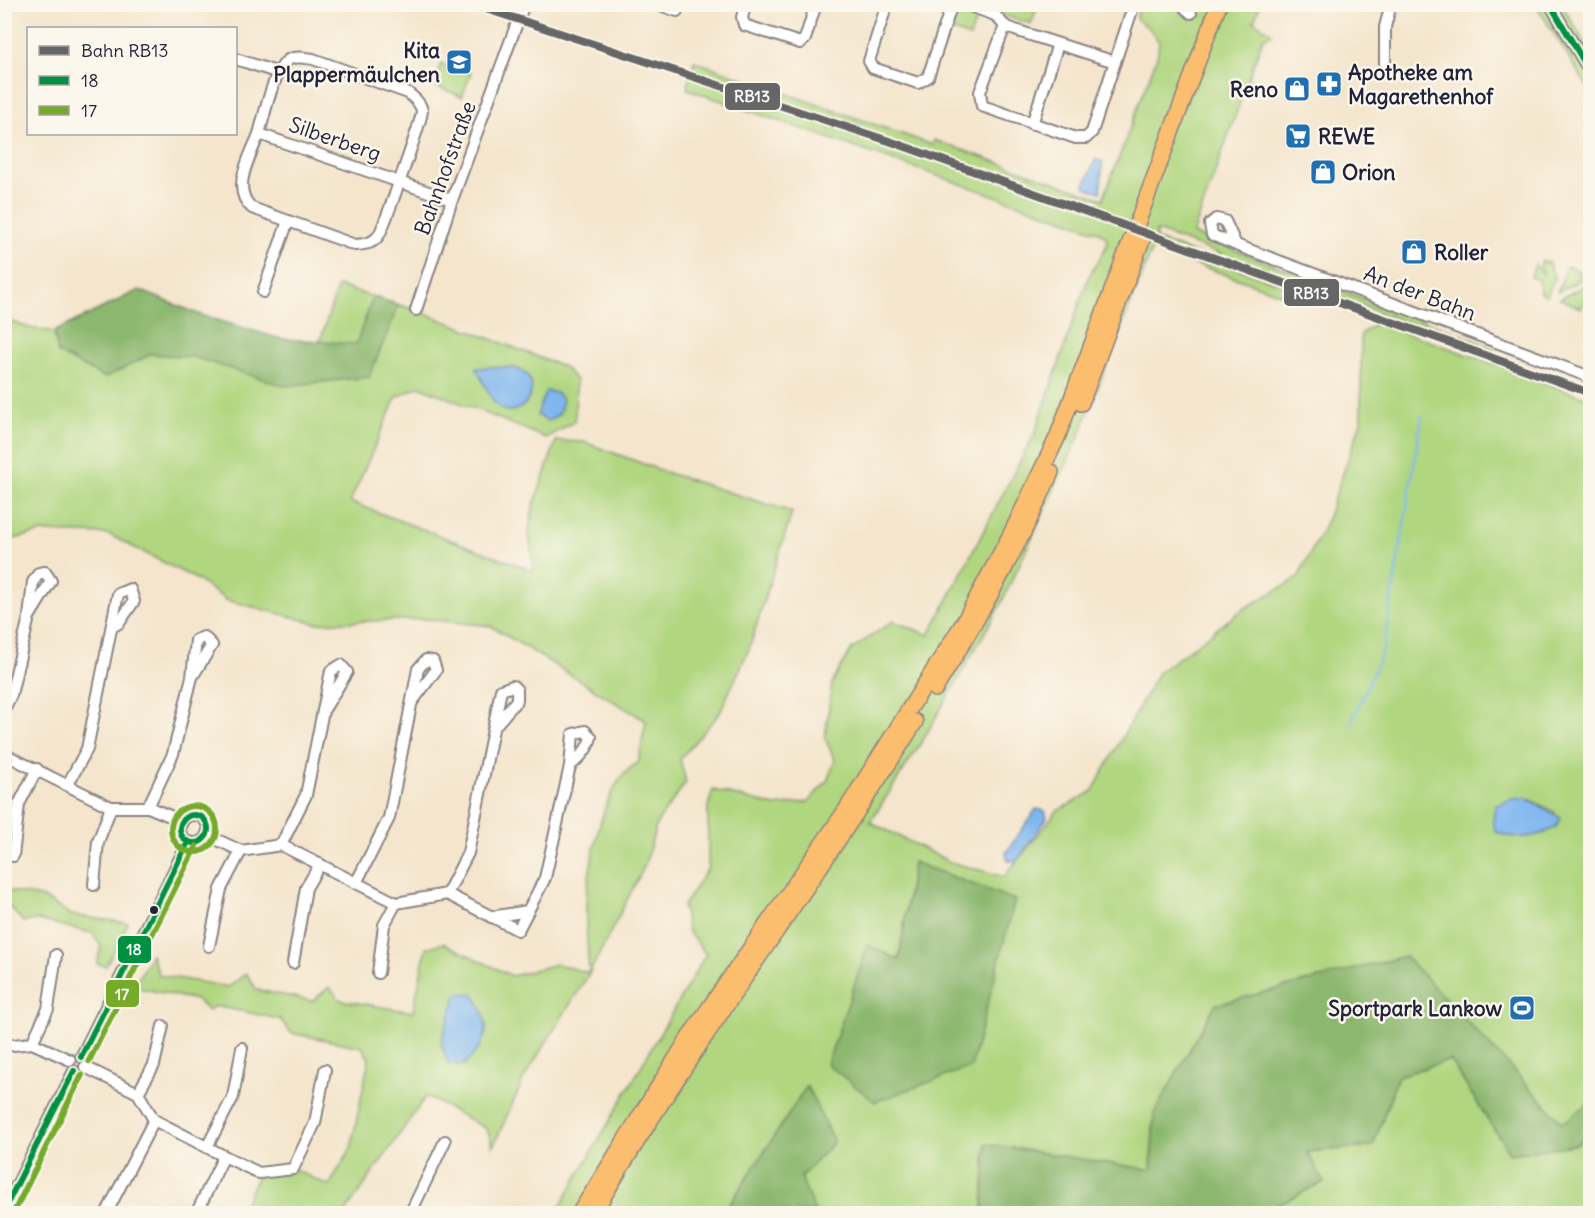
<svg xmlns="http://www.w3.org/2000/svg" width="1595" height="1218" font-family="Delius,sans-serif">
<rect width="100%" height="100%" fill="#fbf7ec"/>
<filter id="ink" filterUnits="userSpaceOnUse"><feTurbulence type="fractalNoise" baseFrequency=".0167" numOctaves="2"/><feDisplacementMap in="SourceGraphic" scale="12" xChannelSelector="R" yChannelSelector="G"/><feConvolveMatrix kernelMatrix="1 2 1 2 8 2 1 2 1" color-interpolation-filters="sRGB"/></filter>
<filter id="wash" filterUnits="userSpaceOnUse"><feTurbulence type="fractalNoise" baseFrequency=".008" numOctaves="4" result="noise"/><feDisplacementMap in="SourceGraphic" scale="24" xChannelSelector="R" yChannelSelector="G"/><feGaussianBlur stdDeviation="1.35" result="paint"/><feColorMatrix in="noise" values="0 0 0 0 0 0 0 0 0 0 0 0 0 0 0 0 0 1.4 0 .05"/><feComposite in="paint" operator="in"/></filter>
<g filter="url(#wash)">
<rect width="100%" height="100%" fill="#f4e5cc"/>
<g fill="#b0d680" stroke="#697c5e" stroke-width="1.5" fill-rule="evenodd">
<path d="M982,5h56l-7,19 -50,-16z"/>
<path d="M1139,5h38l15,5 2,-5h66l-6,16 19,13 -10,4 -70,196 302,114 -2,6 -336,-123 -2,8 139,50 -4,8 -138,-48 -74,190 -78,167 -79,137 -51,79 80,40 54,15 53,-66 35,-19 66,-119 87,-65 52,-29 28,-54 36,-103v-88l16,-12 213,77v814h-329l63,-31 -18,-30 67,-6 25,-70 52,-16 60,94 53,-31 -159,-167 -250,157 -3,57 -165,-26 -3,69h-170l-12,-36 6,-90 -83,126 -168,1 150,-260 -18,-22 -5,-26 25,-38v-62l5,-16 62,16 33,-4 19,-21 8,-20 -10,-23 7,-55 19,-33 42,-29 36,14 106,-202 53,-155 19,-33 -1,-8 -7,-5 -412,-143 7,-28 239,84 1,-5 169,59 54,-142 2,-15 -9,-13 -14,-10zM1527,798l28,14 -9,21 -28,4zM913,863l58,204 -104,-122 32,15z"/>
<path d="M1536,5h26l28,47v39z"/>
<path d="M956,8l22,7 -8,22 -23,-8z"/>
<path d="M441,64l30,9 -9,24 -29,-12z"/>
<path d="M1542,261l6,1 7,16 -8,18 -6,-3 -3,-13 -7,-3 4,-12 9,10 -4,-9z"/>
<path d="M1567,266l13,5v9l-23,12z"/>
<path d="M338,286l78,24 148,57 12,13 -1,41 -29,17 -127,-52 -23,12 -46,104 184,69 -5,-39 4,-24 23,-67 28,1 84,31 124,39 -43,137 -30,65 -39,45 6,23 -29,41 -12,42 -56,109 -64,102 -32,71 -6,-18 -61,-33 -81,117h-105l19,-40 34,-4 36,17 22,-38 18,-89 -7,-12 -71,-14 -11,-14 -65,-13 -7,5 -11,-11 -63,-13 17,-33 8,21 70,12 17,-14 11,17 56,11 16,-14 11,13 73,12 13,-64 17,-5 69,33 45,-12 32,9c-1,-26 -5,-56 -2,-82 5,-37 16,-110 51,-128l8,-42 -155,-95 -65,-7 -111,4 -89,-23 -30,-21 -88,-45 -65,-2 -38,9 -1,-222 26,9 24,4 85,-42 64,26 78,23 39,2z"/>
<path d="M1583,286l7,7 -9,15 -21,-9z"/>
<path d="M5,890l39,8 27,17 57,8 -22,43 -9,-2 4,-19 -9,-12 -54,-13 -15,2 -12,-14 -6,-2z"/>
</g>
<g fill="#8cb76e" stroke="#576c54" stroke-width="1.5">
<path d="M139,290l64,26 78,23 75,5 17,-47 26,8 -30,72 -85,9 -91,-29 -42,-3 -46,24 -47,-25 -4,-21z"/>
<path d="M913,862l102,38 -44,167 -96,35 -48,-38 41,-119 31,15z"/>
<path d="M1405,956l158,167 27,-21v34l-16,9 -64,9 -60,-94 -52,16 -25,70 -66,6 17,30 -63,31h-278l3,-69 165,26 3,-57 61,-108z"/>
<path d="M807,1086l27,56 -33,35 14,35 -91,1z"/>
</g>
<g fill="#7fb6ef" stroke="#506c95" stroke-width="1.5">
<path d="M1095,160l7,1v4l-1,27 -17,-5z"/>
<path d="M494,367c7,1 17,-1 23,2 32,11 5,58 -21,36 -3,-3 -16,-29 -20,-37z"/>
<path d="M546,391l10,2 7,7 -4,14 -11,7 -11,-6z"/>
<path d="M1526,798l35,20 -5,9c-19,11 -40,13 -60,5l-3,-10 2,-16 16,-7z"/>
<path d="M1036,809l9,2 2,7 -30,43h-9l-2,-8z"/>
<path d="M473,993c20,33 17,45 -9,72l-16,-1 -7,-22 16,-48z"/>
</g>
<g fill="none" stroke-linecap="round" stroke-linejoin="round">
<path stroke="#7fb6ef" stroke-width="2" d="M1350,725l33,-75 39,-234"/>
</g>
</g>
<g filter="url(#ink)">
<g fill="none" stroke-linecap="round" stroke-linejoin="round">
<defs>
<g id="minor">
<path d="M657,4l20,7 2,-7"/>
<path d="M746,4l-4,13 2,8 56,18 5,-4 11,-35"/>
<path d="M887,4l-18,57 4,7 45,15 10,-6 24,-73"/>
<path d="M964,4l31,11 10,11 10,4 100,32"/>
<path d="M1181,4l10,9"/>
<path d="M1550,4l40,68"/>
<path d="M1005,26l-25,66 2,14 94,32h10l6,-6 42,-128"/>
<path d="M236,59l43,14"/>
<path d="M1385,64v-37l6,-23"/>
<path d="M1032,124l26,-80"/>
<path d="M259,134c-9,23 -29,55 -7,74l103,37c10,-1 18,-1 24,-10 6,-11 43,-115 43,-124 -1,-8 -8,-13 -14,-18l-95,-34c-8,-1 -16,-3 -23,0 -16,7 -26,58 -31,75 64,22 129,44 193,66"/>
<path d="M1236,245l-11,-24 -9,-2 -6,5 2,11 24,10 354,132"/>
<path d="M263,292l25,-71"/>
<path d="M416,310l36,-110 72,-196"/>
<path d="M4,710l7,-15 18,-78 4,-35 6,-9 6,-1 6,9 -22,36"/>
<path d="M4,754l107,53h37l34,14"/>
<path d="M68,784l19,-35 31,-155 12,-5 4,12 -15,22 -7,4"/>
<path d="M148,807l25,-53 19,-77 4,-37 8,-3 8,8 -20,32"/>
<circle cx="194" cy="829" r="14"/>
<path d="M207,835l34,16 40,-6 115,58 51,-9 71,36 27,-52 25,-112 3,-32 12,-3 6,6c-3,13 -12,21 -21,29"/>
<path d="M281,845l25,-50 25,-124 10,-6 6,7 -22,36"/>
<path d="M13,856l6,-52 18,-35"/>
<path d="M356,883l33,-65 29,-149 8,-9 7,1 3,9 -24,32"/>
<path d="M94,885l4,-43 13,-35"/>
<path d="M447,894l21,-41 33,-163 12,-4 4,4v10l-23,27"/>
<path d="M491,917l37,-6"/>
<path d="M209,946l12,-57 20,-38"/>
<path d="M293,963l13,-75 14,-24"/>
<path d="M378,973l6,-48 12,-22"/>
<path d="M32,1043l16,-34 8,-54"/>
<path d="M4,1046l28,-3 38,17"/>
<path d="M81,1057l107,-215"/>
<path d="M85,1067l53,26 16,27 70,36 35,17 34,-4 22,-46 10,-53"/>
<path d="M138,1093l16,-28 9,-39"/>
<path d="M207,1147l26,-50 9,-49"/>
<path d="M4,1211l70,-140"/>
<path d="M106,1214l48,-94"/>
<path d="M196,1214l28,-58"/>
<path d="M410,1214l35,-73"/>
</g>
<g id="highway">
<path d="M1081,403l61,-163"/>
<path d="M935,689c43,-70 84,-142 116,-217"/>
<path d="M579,1214l113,-181 154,-223 118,-188 48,-90 45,-94 162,-434"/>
<path d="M593,1214c99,-170 218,-326 322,-492"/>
</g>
</defs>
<use href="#minor" stroke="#8b8484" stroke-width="14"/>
<use href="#highway" stroke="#8b8484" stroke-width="18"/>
<use href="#minor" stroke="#fff" stroke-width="10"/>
<use href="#highway" stroke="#fbbd6e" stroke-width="15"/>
<defs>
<g id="bus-1">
<path d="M1550,4l40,68"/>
<circle cx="194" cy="829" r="14"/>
<path d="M81,1057l107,-215"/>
<path d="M4,1210l70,-139"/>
</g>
<g id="bus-2">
<circle cx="194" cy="829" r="23"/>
<path d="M89,1061l107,-215"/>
<path d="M13,1214l69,-139"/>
</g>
</defs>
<use href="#bus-1" stroke="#fbf7ec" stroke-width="10"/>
<use href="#bus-2" stroke="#fbf7ec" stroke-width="10"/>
<use href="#bus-1" stroke="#009140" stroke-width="6"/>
<use href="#bus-2" stroke="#76aa29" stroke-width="6"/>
<defs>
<path id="rail-1" d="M471,4l421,138 698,251"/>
</defs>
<use href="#rail-1" stroke="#fbf7ec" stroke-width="12"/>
<use href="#rail-1" stroke="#666" stroke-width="8"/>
</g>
</g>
<defs>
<symbol id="school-square" viewBox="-11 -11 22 22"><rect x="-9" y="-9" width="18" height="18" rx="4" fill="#1f6fb2" stroke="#fbf7ec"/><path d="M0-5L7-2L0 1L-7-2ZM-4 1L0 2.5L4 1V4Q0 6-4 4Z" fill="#fff"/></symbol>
<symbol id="pharmacy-square" viewBox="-11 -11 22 22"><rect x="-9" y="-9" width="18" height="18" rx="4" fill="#1f6fb2" stroke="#fbf7ec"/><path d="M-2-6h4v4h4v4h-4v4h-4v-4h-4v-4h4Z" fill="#fff"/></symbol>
<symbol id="shop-square" viewBox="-11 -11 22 22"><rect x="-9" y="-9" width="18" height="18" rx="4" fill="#1f6fb2" stroke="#fbf7ec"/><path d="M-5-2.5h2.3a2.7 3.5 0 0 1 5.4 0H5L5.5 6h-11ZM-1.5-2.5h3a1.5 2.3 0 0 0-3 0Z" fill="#fff"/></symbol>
<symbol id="supermarket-square" viewBox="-11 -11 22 22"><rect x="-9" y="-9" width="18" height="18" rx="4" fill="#1f6fb2" stroke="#fbf7ec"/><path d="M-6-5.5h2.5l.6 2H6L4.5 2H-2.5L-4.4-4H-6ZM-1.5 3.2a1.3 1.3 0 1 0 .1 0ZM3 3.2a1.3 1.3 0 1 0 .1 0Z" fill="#fff"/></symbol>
<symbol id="stadium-square" viewBox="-11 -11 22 22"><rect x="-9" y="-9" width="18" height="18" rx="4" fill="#1f6fb2" stroke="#fbf7ec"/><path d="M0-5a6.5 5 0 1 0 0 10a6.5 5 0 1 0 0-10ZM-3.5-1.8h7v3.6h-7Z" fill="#fff"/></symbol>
</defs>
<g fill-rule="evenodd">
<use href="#school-square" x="444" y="47" width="30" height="30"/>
<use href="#pharmacy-square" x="1314" y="69" width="30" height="30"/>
<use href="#shop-square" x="1282" y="74" width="30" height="30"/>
<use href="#supermarket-square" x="1283" y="121" width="30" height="30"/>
<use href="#shop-square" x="1308" y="157" width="30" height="30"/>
<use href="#shop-square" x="1399" y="237" width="30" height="30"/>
<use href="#stadium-square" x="1507" y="993" width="30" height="30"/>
</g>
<circle fill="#22223b" stroke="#fbf7ec" stroke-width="2" cx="154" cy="910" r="5"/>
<g text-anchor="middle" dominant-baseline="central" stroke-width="5" stroke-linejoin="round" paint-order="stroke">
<g font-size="21" font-weight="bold" fill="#22223b" stroke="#fbf7ec" text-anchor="start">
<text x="440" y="50" text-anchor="end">Kita<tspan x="440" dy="24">Plappermäulchen</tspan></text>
<text x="1348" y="72">Apotheke am<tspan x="1348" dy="24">Magarethenhof</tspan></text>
<text x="1278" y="89" text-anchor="end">Reno</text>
<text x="1318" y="136">REWE</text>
<text x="1342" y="172">Orion</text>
<text x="1434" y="252">Roller</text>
<text x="1502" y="1008" text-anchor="end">Sportpark Lankow</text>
</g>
<g font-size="21" fill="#22223b" stroke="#fbf7ec">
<text transform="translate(335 139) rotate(19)">Silberberg</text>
<text transform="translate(445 168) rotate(-70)">Bahnhofstraße</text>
<text transform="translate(1420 293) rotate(21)">An der Bahn</text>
</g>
</g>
<g stroke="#fbf7ec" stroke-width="2">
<rect x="724" y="82" width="57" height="29" rx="6" fill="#666"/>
<rect x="1283" y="278" width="57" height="29" rx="6" fill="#666"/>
<rect x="117" y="935" width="35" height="29" rx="6" fill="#009140"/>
<rect x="105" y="979" width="35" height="29" rx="6" fill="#76aa29"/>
</g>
<g font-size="16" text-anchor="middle" font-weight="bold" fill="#fff">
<text x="752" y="102">RB13</text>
<text x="1311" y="299">RB13</text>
<text x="134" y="955">18</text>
<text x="122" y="1000">17</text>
</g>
<rect width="1595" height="1218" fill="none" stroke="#fbf7ec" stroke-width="24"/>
<rect x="27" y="27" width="210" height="108" fill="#fbf7ec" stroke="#a4a2a5" stroke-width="1.5"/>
<rect x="39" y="46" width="30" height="9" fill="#666666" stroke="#a4a2a5" stroke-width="1.5"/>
<text x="81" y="57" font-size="18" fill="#22223b">Bahn RB13</text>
<rect x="39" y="76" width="30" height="9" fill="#009140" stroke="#a4a2a5" stroke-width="1.5"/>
<text x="81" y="87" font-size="18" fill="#22223b">18</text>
<rect x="39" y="106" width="30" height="9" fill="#76aa29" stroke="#a4a2a5" stroke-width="1.5"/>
<text x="81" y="117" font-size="18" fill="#22223b">17</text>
</svg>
